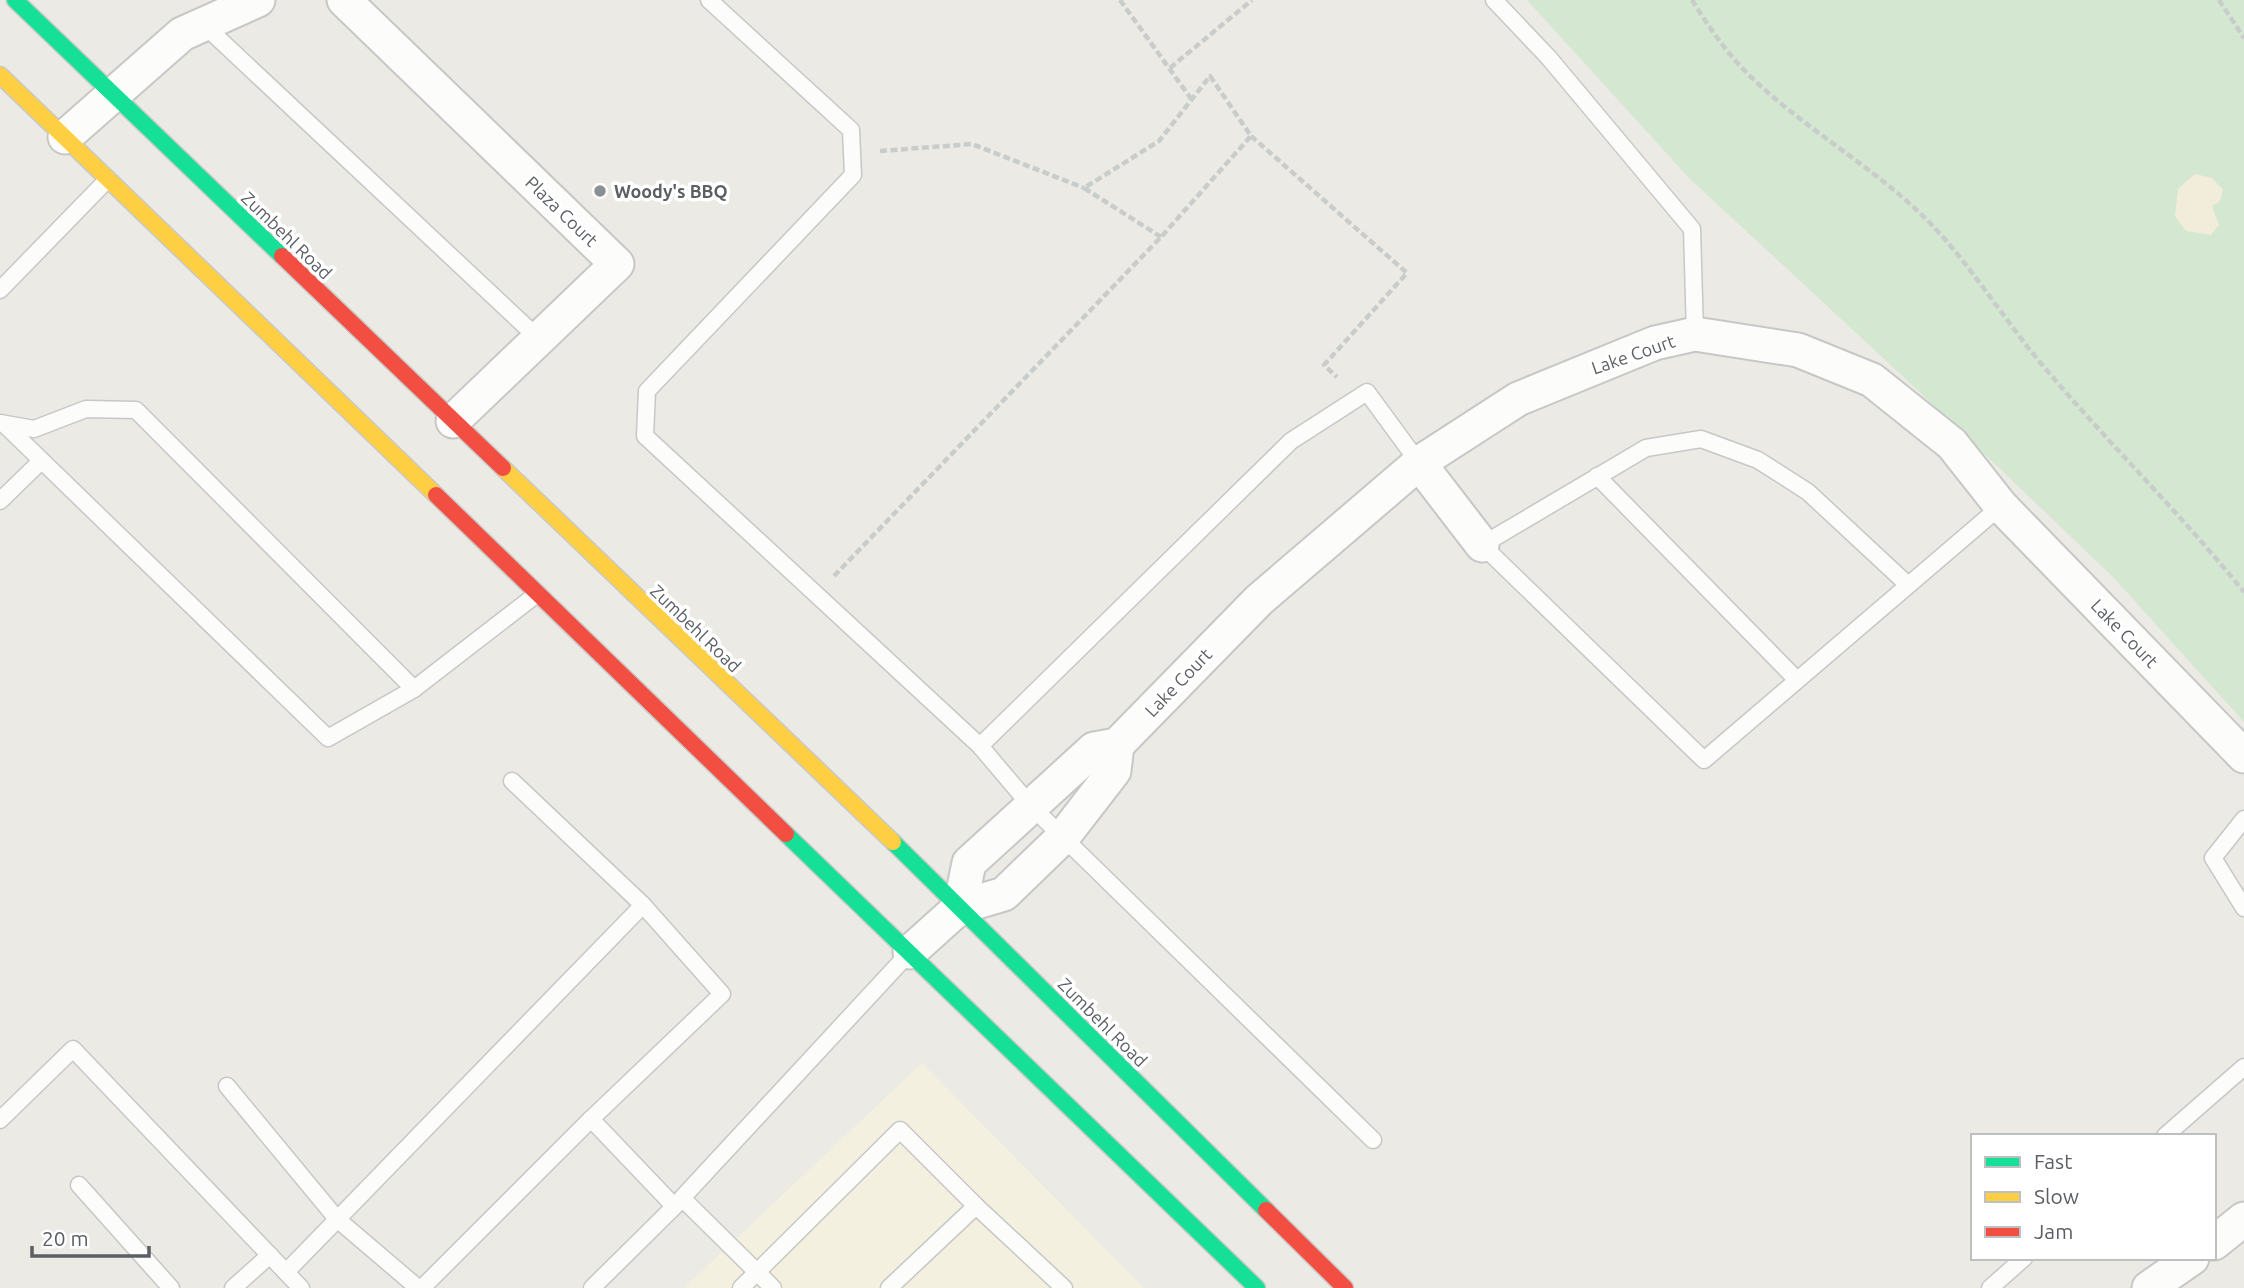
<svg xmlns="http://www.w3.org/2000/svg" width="2244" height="1288" font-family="Ubuntu,sans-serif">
<rect width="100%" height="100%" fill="#ebeae5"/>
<path fill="#f4f0df" d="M922,1063l222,225h-460z"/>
<path fill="#d4e7d1" d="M1527,0h717v722l-130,-144 -205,-196 -219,-203z"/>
<path fill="#f2eddb" d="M2195,174l17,4 11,12 -3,11 -8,5 7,19 -8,10 -25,-4 -11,-15 3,-27z"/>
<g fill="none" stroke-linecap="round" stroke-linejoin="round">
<defs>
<g id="lane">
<path d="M709,0l142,130 2,45 -206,216 -2,45 335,310 50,59 343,335"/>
<path d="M1494,0l55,58 143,171 3,105"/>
<path d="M204,25l335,314"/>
<path d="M0,290l108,-111"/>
<path d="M0,423l34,6 52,-20 50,1 278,279 123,-95"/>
<path d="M4,424l324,314 86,-49"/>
<path d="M1597,476l200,204"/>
<path d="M0,501l41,-40"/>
<path d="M1907,584l-99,-92 -50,-32 -57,-21 -55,9 -164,97 222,215 297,-254"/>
<path d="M980,746l311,-305 76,-49 52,71"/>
<path d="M512,781l131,124"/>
<path d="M2244,819l-31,39 31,50"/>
<path d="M227,1086l110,133 81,69"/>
<path d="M0,1120l73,-71 228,239"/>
<path d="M2165,1136l79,-69"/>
<path d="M79,1185l92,103"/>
<path d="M976,1206l88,82"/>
<path d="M286,1272l357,-367 79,89 -131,125 83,87"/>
<path d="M233,1288l37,-33"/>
<path d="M422,1288l169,-169"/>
<path d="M592,1288l89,-88"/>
<path d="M741,1288l159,-158 76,76 -87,82"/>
<path d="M773,1288l-91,-90 228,-246"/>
<path d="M1990,1288l34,-30"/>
</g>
<g id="street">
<path d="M344,0l273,264 -164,157"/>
<path d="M65,137l117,-103 76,-34"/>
<path d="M1419,463l63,82"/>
<path d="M960,907l9,-44 125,-114 23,-4 142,-145 160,-137 99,-64 137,-56 40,-9 103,16 74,30 80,64 49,62 243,250"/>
<path d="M910,952l50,-45 44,-13 59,-57 51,-66 3,-26"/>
<path d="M2214,1243l30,-24"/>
<path d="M2149,1288l43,-30"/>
</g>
<g id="fast">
<path d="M15,0l267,256"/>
<path d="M786,834l471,454"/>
<path d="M893,842l373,368"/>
</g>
<g id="slow">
<path d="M0,75l436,420"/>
<path d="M503,468l390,374"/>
</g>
<g id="jam">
<path d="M282,256l221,212"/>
<path d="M436,495l350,339"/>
<path d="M1266,1210l79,78"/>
</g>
</defs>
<use href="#lane" stroke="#c7c7c6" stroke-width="19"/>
<use href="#street" stroke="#c7c7c6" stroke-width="37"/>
<use href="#fast" stroke="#c8c8c7" stroke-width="19"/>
<use href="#slow" stroke="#c8c8c7" stroke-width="19"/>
<use href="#jam" stroke="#c8c8c7" stroke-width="19"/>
<g stroke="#c8ccca" stroke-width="4.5" stroke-dasharray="7 3.5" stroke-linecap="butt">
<path d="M1120,0l72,100"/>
<path d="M1692,0c15,24 33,51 54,72 57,57 130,95 187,154 41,44 72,95 111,141 65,77 137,147 200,225"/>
<path d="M2219,0l25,38"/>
<path d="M1170,68l82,-68"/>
<path d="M1251,136l156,137 -83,92 13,12"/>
<path d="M880,151l92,-7 112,44"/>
<path d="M834,576l327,-339 90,-101 -41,-60 -51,65 -75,47 77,49"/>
</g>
<use href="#lane" stroke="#fcfcfb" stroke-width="16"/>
<use href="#street" stroke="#fcfcfb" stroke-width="33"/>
<use href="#fast" stroke="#16e098" stroke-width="16"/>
<use href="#slow" stroke="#ffcf43" stroke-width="16"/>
<use href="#jam" stroke="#f24e42" stroke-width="16"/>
</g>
<circle fill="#8d9090" stroke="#fff" stroke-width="2.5" cx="600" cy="191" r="7"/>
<g text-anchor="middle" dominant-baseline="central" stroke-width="7" stroke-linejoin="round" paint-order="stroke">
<g font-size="18" font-weight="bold" fill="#5b5f63" stroke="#fff" text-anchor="start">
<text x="614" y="191">Woody's BBQ</text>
</g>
<g font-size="18" fill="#5b5f63" stroke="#fff">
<text transform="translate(562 211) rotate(44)">Plaza Court</text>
<text transform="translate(287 235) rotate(44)">Zumbehl Road</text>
<text transform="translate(1633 354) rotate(-19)">Lake Court</text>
<text transform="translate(696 628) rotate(44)">Zumbehl Road</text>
<text transform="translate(2125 633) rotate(46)">Lake Court</text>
<text transform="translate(1178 682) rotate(-46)">Lake Court</text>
<text transform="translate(1103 1022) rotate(45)">Zumbehl Road</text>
</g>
</g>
<rect x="1971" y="1134" width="245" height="126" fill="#ffffff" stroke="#bdbfc1" stroke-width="2"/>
<rect x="1985" y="1157" width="35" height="10" fill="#16e098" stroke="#bdbfc1" stroke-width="2"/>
<text x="2034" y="1169" font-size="21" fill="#5b5f63">Fast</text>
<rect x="1985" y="1192" width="35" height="10" fill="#ffcf43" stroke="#bdbfc1" stroke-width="2"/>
<text x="2034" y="1204" font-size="21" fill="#5b5f63">Slow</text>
<rect x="1985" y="1227" width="35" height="10" fill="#f24e42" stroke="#bdbfc1" stroke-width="2"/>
<text x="2034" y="1239" font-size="21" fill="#5b5f63">Jam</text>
<path d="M32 1246v10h117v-10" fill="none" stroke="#5b5f63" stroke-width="3.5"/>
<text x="42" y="1246" font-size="21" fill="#5b5f63" stroke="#ffffff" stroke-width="5" paint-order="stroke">20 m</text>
</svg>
